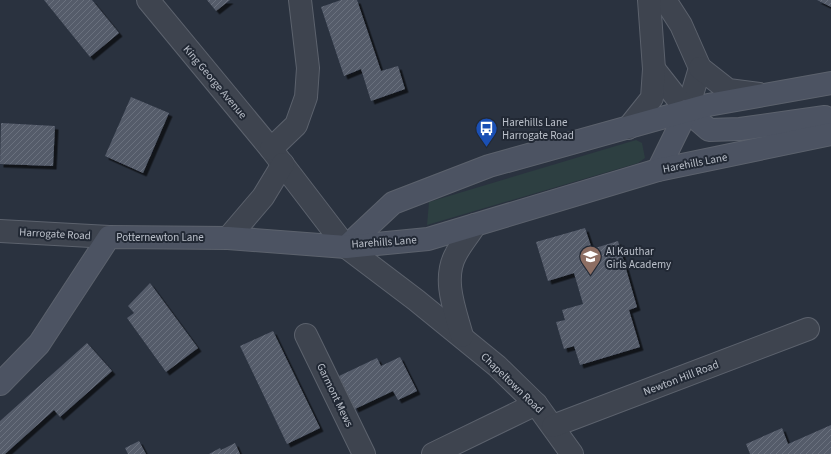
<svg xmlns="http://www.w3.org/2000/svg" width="831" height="454" font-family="'Source Sans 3',sans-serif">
<defs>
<pattern id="building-hatch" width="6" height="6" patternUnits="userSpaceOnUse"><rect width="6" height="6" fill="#545b6a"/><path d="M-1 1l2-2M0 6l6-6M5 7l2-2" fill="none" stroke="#6b717e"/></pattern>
<filter id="shadow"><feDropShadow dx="3.5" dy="3.5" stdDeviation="0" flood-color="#0009"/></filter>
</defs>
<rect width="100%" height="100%" fill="#2a323f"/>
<path fill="#2d3f41" d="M636,140l6,3 3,15 -7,5 -211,62 2,-23z"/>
<g fill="url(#building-hatch)" filter="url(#shadow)">
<path d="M44,0h48l27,33 -29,24z"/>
<path d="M207,0h23l-14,11z"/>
<path d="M341,0h16l24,71 17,-5 7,23 -34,12 -10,-32 -17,7 -23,-69z"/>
<path d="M817,0h14v7z"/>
<path d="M131,97l38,16 -26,60 -38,-17z"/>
<path d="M1,123l54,3 -2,40 -53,-2z"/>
<path d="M585,228l7,21 26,-8 19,66 -8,3 11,37 -60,18 -6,-19 -10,3 -8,-27 9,-2 -3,-10 21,-6 -9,-31 -26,8 -12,-39z"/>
<path d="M150,283l48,65 -32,24 -39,-54 7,-5 -6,-7z"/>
<path d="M273,331l47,97 -33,16 -47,-98z"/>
<path d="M87,343l25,28 -52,46 -6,-7 -49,44h-5v-33z"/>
<path d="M400,357l17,34 -19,9 -5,-9 -38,18 -16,-33 38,-18 4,8z"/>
<path d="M831,425v29h-81l-4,-10 36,-16 6,16z"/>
<path d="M139,441l7,13h-18l-3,-6z"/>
<path d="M235,443l5,11h-31l11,-6 1,2z"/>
</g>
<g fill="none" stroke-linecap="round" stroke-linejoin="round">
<defs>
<g id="minor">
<path d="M148,0l123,149 75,98 70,53 81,66 39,38 36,50"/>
<path d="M665,0l16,25 19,43 -13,43"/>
<path d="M700,68l28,22 31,4"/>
<path d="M654,69l33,42"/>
<path d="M628,128l24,-30 2,-29 -5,-69"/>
<path d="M271,149l25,-24 10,-28 2,-29 -8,-68"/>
<path d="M228,238l35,-41 20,-33"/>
<path d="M306,335l58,119"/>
<path d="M462,336c-7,-26 -20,-57 -6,-82 5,-10 13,-19 19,-29"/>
<path d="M553,426l255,-97"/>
<path d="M433,454l103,-50"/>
</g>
<path id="tertiary" d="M0,231l109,6"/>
<g id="secondary">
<path d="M687,111l22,19 31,-1 85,-12 6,3"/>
<path d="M658,170l29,-59"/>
<path d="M346,247l47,-44 96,-37 219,-61 123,-22"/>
<path d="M0,384l39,-40 70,-107 119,1 118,9 82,-8 230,-69 173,-36"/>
</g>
</defs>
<use href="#minor" stroke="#5c626d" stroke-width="24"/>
<use href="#tertiary" stroke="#5c626d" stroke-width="24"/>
<use href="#secondary" stroke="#5c626d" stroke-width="24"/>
<use href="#minor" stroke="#3e444f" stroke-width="22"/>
<use href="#tertiary" stroke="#3e444f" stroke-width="22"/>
<use href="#secondary" stroke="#4c5362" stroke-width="22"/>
</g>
<defs>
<symbol id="bus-pin" viewBox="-11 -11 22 30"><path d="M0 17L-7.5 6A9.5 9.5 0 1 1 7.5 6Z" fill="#1a4fb4" stroke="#222935"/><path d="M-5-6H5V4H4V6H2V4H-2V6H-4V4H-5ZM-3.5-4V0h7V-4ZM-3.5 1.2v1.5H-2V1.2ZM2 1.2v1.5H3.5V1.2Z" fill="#fff"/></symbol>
<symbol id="school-pin" viewBox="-11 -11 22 30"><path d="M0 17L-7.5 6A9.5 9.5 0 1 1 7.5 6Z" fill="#8d6e63" stroke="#222935"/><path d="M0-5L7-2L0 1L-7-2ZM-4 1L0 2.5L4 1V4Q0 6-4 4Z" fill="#fff"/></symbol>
</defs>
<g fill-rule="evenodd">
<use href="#bus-pin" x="474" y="116" width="25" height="34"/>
<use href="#school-pin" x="578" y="244" width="25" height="34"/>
</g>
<g text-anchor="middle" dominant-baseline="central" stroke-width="4" stroke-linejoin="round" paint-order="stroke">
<g font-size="11" fill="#bbc0ca" stroke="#222935">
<text transform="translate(215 82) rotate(50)">King George Avenue</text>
<text transform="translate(695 163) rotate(-11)">Harehills Lane</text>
<text transform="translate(55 234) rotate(3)">Harrogate Road</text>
<text x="160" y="237">Potternewton Lane</text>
<text transform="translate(384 242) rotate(-4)">Harehills Lane</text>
<text transform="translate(681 378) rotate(-21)">Newton Hill Road</text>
<text transform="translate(512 383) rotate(44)">Chapeltown Road</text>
<text transform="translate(335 395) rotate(64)">Garmont Mews</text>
</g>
<g font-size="11" fill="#bbc0ca" stroke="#222935" text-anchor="start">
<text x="502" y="122">Harehills Lane<tspan x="502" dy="13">Harrogate Road</tspan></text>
<text x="606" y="251">Al Kauthar<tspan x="606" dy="13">Girls Academy</tspan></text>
</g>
</g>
</svg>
